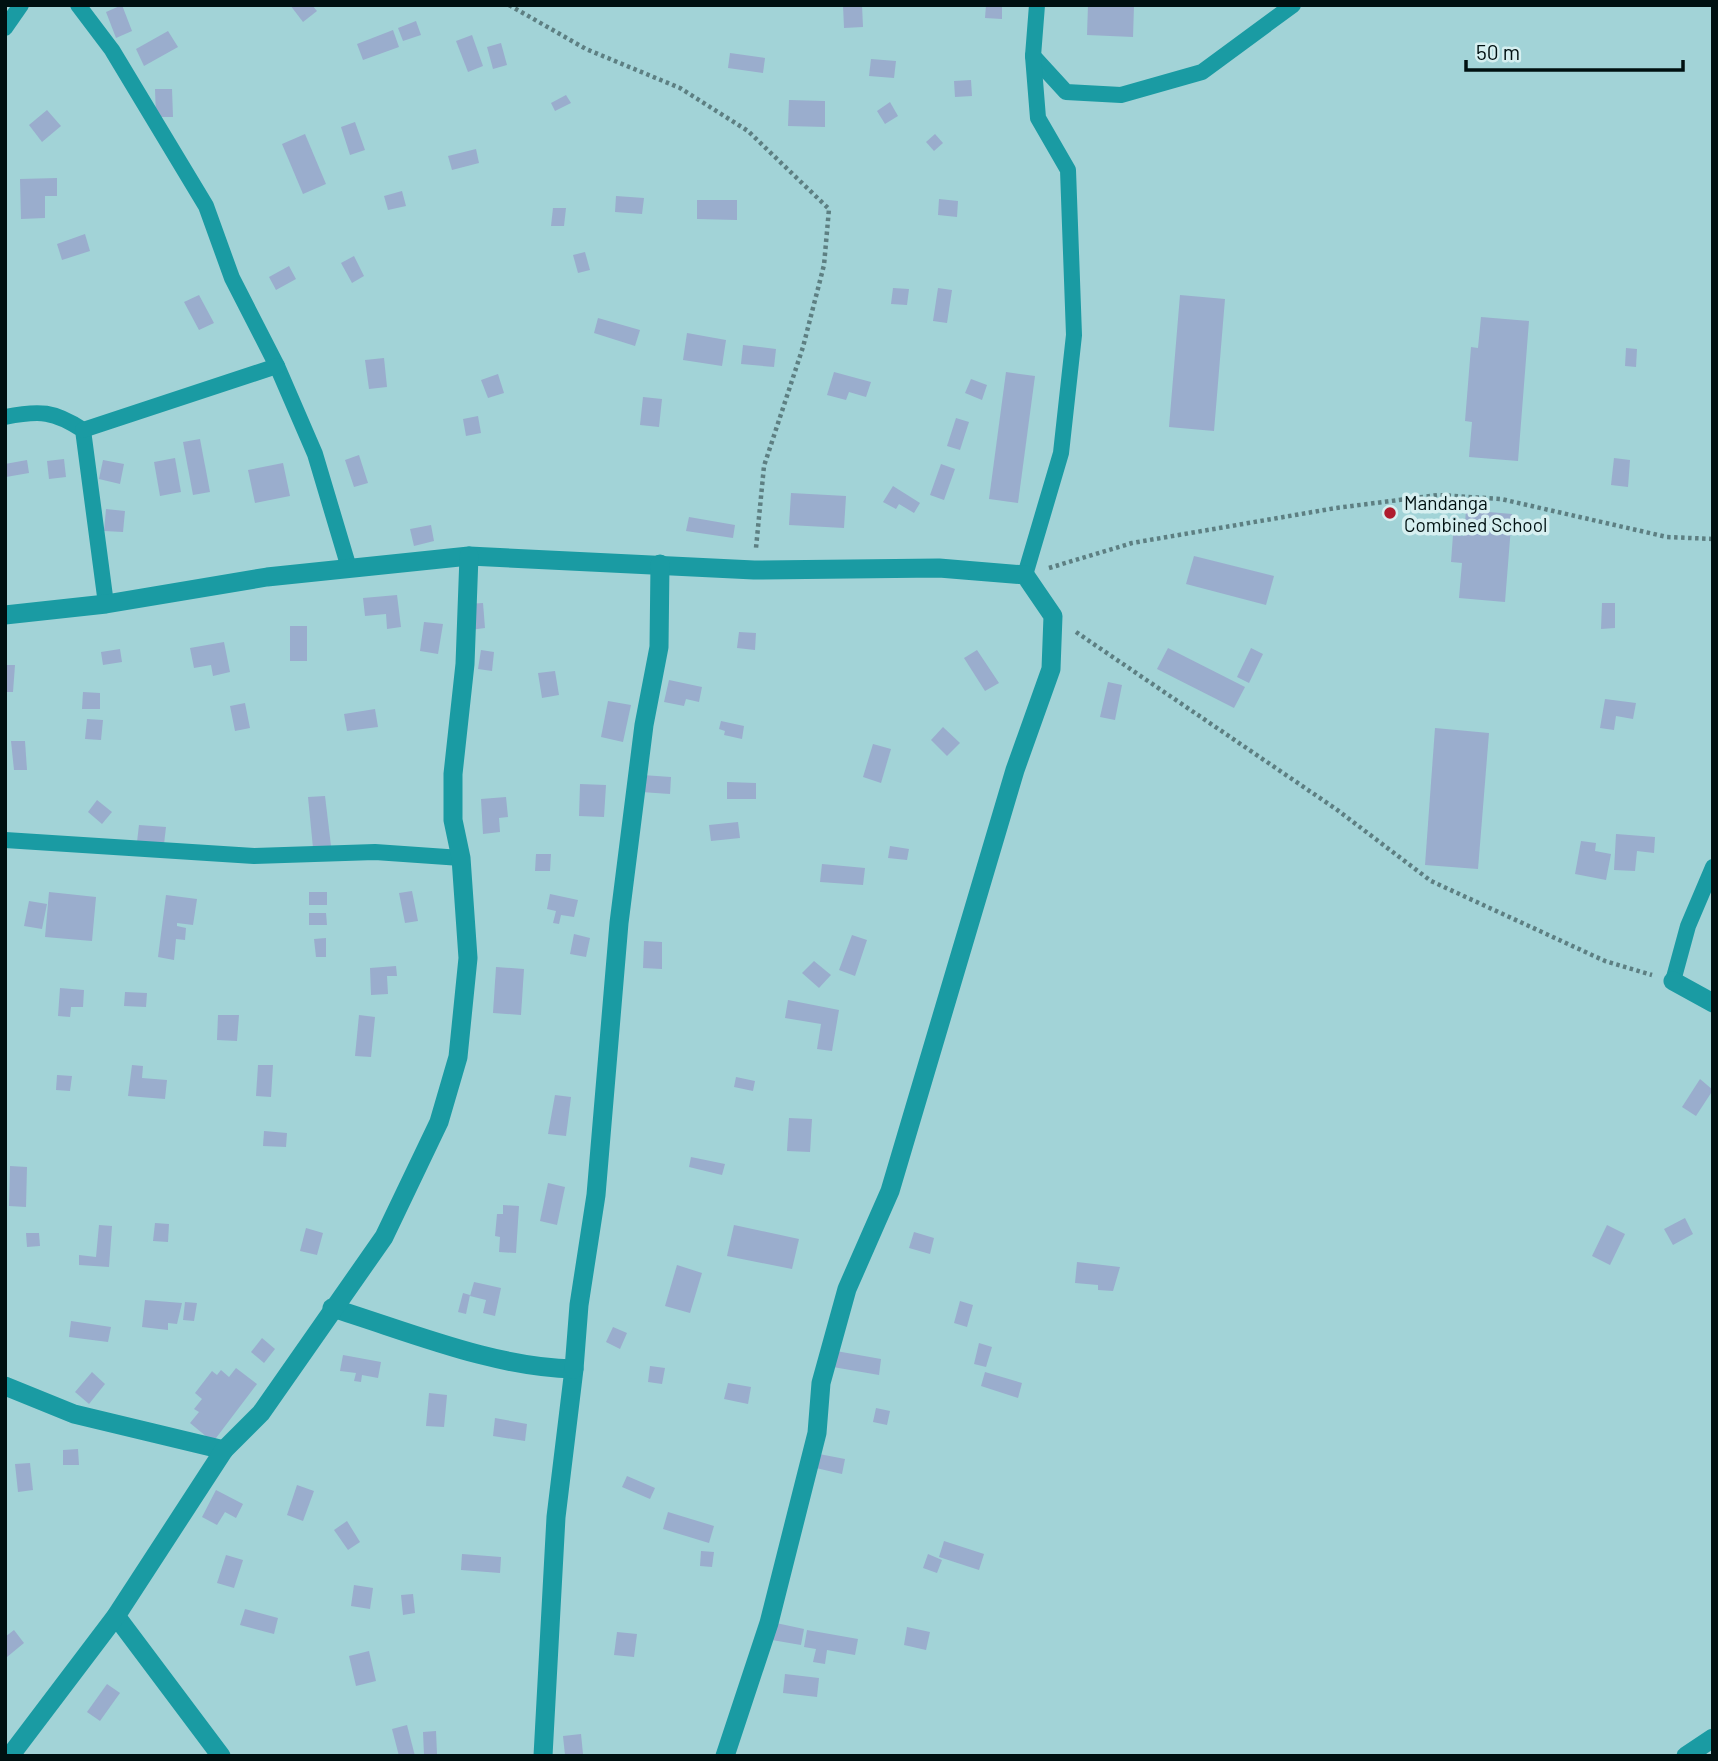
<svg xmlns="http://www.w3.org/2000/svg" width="1718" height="1761" font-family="Barlow,sans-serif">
<rect width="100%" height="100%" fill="#a2d3d7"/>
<g fill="#9aadcd">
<path d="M122,5l10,26 -16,7 -10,-26z"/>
<path d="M290,5h22l5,6 -14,11z"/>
<path d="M843,5h19l1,22 -19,1z"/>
<path d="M986,5h16v14l-17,-1z"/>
<path d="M1088,5h46l-1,32 -46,-2z"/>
<path d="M416,21l5,14 -18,6 -5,-13z"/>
<path d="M393,30l6,17 -36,13 -6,-16z"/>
<path d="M168,31l10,16 -34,19 -8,-17z"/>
<path d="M472,35l11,31 -15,6 -12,-31z"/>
<path d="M501,43l6,22 -14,4 -6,-22z"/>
<path d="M730,53l35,5 -2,15 -35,-5z"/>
<path d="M871,59l25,2 -2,17 -25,-2z"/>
<path d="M971,80l1,16 -17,1 -1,-16z"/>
<path d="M155,89h17l1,28h-17z"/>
<path d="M566,95l5,8 -16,8 -4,-8z"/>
<path d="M789,100l36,1v26l-37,-1z"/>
<path d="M890,102l8,14 -13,8 -8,-13z"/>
<path d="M47,110l14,16 -19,16 -13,-17z"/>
<path d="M355,122l10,28 -15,5 -9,-28z"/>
<path d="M305,134l21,50 -23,10 -21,-50z"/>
<path d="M935,134l8,9 -9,8 -8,-9z"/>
<path d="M476,149l3,14 -27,7 -4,-14z"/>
<path d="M57,178v18h-12v22l-24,1 -1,-40z"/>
<path d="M402,191l4,15 -18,4 -4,-14z"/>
<path d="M616,196l28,2 -2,16 -27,-2z"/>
<path d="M939,199l19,2 -1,16 -19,-2z"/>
<path d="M697,200h40v20l-40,-1z"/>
<path d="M553,208h13l-2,18h-13z"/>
<path d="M85,234l5,17 -28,9 -5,-16z"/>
<path d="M585,252l5,18 -12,3 -5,-18z"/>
<path d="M354,256l10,20 -12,7 -11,-20z"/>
<path d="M289,266l7,13 -20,11 -7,-13z"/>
<path d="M893,288l16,1 -2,16 -16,-1z"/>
<path d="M938,288l14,2 -5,33 -14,-2z"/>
<path d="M199,295l15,28 -15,7 -15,-28z"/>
<path d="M1180,295l45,4 -11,132 -45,-4z"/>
<path d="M1481,317l48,4 -11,140 -49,-4 3,-35 -7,-1 6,-74 7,1z"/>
<path d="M598,318l42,12 -5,16 -41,-13z"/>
<path d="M687,333l39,7 -4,26 -39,-6z"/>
<path d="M743,345l33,4 -2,18 -33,-3z"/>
<path d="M1626,348l11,1 -1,18 -11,-1z"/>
<path d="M384,358l3,29 -18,2 -4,-29z"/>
<path d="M834,372l37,10 -5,15 -17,-5 -3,8 -19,-5z"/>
<path d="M1006,372l29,4 -17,127 -29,-4z"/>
<path d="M498,374l6,19 -16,5 -7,-18z"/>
<path d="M971,379l16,6 -5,15 -17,-7z"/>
<path d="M643,397l19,2 -3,28 -19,-2z"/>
<path d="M478,416l3,17 -15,3 -3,-17z"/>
<path d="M956,418l13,4 -9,28 -13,-4z"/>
<path d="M200,439l10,53 -17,3 -10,-53z"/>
<path d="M359,455l9,28 -14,4 -9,-27z"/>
<path d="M175,458l6,34 -21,4 -6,-34z"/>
<path d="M1614,458l16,2 -2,27 -17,-2z"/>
<path d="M64,459l2,18 -17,2 -2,-18z"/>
<path d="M27,460l2,13 -23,4 -1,-13z"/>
<path d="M103,460l21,4 -4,20 -21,-5z"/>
<path d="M283,463l7,33 -35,7 -7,-33z"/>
<path d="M941,464l14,5 -11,31 -14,-5z"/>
<path d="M893,486l27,17 -6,10 -15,-9 -3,5 -13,-7z"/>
<path d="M791,493l55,3 -2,32 -55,-3z"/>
<path d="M106,509l19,2 -2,21 -19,-1z"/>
<path d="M1466,510l46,4 -7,88 -46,-4 3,-35 -11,-1 2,-27 11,1z"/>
<path d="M689,517l46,8 -2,13 -47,-7z"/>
<path d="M431,525l3,16 -20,5 -4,-17z"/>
<path d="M1194,556l80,20 -8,29 -80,-21z"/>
<path d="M397,595l4,32 -14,2 -1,-15 -21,2 -2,-18z"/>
<path d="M483,603l2,25 -15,2 -3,-26z"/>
<path d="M1602,603h13v25l-14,1z"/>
<path d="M424,622l19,2 -5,30 -18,-3z"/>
<rect x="290" y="626" width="17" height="35"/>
<path d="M739,632l17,1 -1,17 -18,-2z"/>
<path d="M224,642l6,30 -17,4 -2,-11 -17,3 -4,-20z"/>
<path d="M1168,648l77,39 -11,21 -77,-39z"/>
<path d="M1251,648l12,6 -14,29 -12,-6z"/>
<path d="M120,649l2,13 -19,3 -2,-13z"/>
<path d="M481,650l13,2 -2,19 -14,-2z"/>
<path d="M977,650l22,33 -14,8 -21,-33z"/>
<path d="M5,665h10l-2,27h-8z"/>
<path d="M555,671l4,24 -17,3 -4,-25z"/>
<path d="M669,680l33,7 -3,15 -13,-3 -2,7 -20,-4z"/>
<path d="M1108,682l14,3 -7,35 -15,-3z"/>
<path d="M83,692l17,1v16h-18z"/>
<path d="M1605,699l31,4 -3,16 -17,-3 -2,14 -14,-2z"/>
<path d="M608,701l23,4 -8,37 -22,-5z"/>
<path d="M245,703l5,25 -15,3 -5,-25z"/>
<path d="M375,709l3,18 -31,4 -3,-17z"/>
<path d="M87,719l16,1 -2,20 -16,-1z"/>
<path d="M721,721l23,5 -2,13 -18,-4 1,-4 -6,-2z"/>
<path d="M943,727l17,16 -13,13 -16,-16z"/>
<path d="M1435,728l54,5 -11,136 -53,-4z"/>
<path d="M11,741h14l2,29h-13z"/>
<path d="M873,744l18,5 -10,34 -18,-6z"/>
<path d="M642,775l29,2 -1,17 -29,-2z"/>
<path d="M727,782l29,1v16h-29z"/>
<path d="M580,784l26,1 -2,32 -25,-1z"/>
<path d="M325,796l6,50 -18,2 -5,-51z"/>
<path d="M506,797l2,20 -9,1 1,14 -17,2 -2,-35z"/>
<path d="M97,800l15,12 -10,12 -14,-12z"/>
<path d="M738,822l2,16 -29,3 -2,-16z"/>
<path d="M139,825l27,2 -2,17 -27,-2z"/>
<path d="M1616,834l39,3 -1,16 -17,-2 -2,20 -21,-1z"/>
<path d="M1581,841l15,2 -1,8 16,3 -5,26 -31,-6z"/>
<path d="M890,846l19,3 -2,11 -19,-2z"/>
<path d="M536,854h15l-1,17h-15z"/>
<path d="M822,864l43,4 -2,17 -43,-3z"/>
<path d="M412,891l6,30 -13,2 -6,-30z"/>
<path d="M49,892l47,5 -4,44 -47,-4z"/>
<rect x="309" y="892" width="18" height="13"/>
<path d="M550,894l28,6 -4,17 -13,-2 -2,9 -6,-1 3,-12 -9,-2z"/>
<path d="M166,895l31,4 -4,26 -16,-2v3l9,2 -1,12 -9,-1 -2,21 -16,-3z"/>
<path d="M29,901l18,3 -5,25 -18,-3z"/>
<path d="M309,913h17l1,12h-18z"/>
<path d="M574,934l16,4 -4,19 -16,-3z"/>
<path d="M852,935l15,5 -12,36 -16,-6z"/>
<path d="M326,938v19h-10l-2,-18z"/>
<path d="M644,941l18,1v27l-19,-1z"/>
<path d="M814,961l17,14 -12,13 -17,-15z"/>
<path d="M396,966l1,10h-10l1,18 -17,1 -1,-27z"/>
<path d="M496,967l28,2 -3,46 -28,-2z"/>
<path d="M60,988l24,2 -1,17h-12l-1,10 -12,-1z"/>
<path d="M125,992l22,1 -1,14 -22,-1z"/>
<path d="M788,1000l51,10 -7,41 -15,-2 4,-25 -36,-6z"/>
<path d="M218,1015h21l-2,26 -20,-1z"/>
<path d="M359,1015l16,2 -4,40 -16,-1z"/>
<path d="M132,1065l11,1 -1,12 25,2 -2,19 -37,-3z"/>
<path d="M258,1065h15l-2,32 -15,-1z"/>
<path d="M57,1075l15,1 -2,15 -14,-1z"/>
<path d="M736,1077l19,4 -2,10 -19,-4z"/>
<path d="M1700,1079l13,11 -17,26 -14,-9z"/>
<path d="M555,1095l16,2 -5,39 -18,-2z"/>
<path d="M789,1118l23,1 -2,33 -23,-1z"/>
<path d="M264,1131l23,2 -1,14 -23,-1z"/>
<path d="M691,1157l34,7 -3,11 -33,-8z"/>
<path d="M10,1166l17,1 -1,40 -17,-1z"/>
<path d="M548,1183l17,4 -8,38 -17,-4z"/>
<path d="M503,1205l16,1 -3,47 -17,-1 1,-15 -5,-1 2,-22h6z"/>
<path d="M1685,1218l8,16 -20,11 -9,-16z"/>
<path d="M155,1223l14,1 -1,18 -15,-1z"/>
<path d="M99,1225l13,1 -3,41 -30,-2v-10l17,2z"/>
<path d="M734,1225l65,14 -7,30 -65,-13z"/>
<path d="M1607,1225l18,9 -15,31 -18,-9z"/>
<path d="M306,1228l17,5 -6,22 -17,-4z"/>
<path d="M914,1232l20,6 -4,16 -21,-6z"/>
<path d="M26,1233h13l1,13 -13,1z"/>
<path d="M1077,1262l43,5 -7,24 -15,-1v-5l-23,-2z"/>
<path d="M677,1265l25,8 -12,40 -25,-7z"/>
<path d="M474,1282l27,6 -6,28 -12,-3 3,-13 -16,-4z"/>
<path d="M463,1293l7,2 -4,19 -8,-2z"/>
<path d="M145,1300l37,3 -5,21 -9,-1v7l-26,-3z"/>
<path d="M960,1301l13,4 -6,22 -13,-4z"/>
<path d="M185,1302l12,1 -3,18 -11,-1z"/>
<path d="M71,1321l40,6 -3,15 -39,-5z"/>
<path d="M613,1327l14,6 -7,16 -14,-7z"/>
<path d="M262,1338l13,11 -11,14 -13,-11z"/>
<path d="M979,1343l13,4 -6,20 -12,-3z"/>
<path d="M836,1351l45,8 -2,16 -46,-8z"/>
<path d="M343,1355l38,7 -3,16 -16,-3 -1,7 -7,-1 2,-8 -16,-2z"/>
<path d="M650,1366l15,2 -3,16 -14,-2z"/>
<path d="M236,1368l21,16 -44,58 -23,-19 9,-11 -5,-3 8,-10 -7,-6 17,-22 5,4 4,-5 8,7z"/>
<path d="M92,1372l13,12 -16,20 -14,-12z"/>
<path d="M985,1372l37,11 -4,15 -37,-12z"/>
<path d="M728,1383l23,4 -3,17 -24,-5z"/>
<path d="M429,1393l18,2 -3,32 -18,-1z"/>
<path d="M876,1408l14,3 -3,14 -14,-3z"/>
<path d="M495,1418l32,6 -2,17 -32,-5z"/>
<path d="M78,1449l1,16h-16v-15z"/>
<path d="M819,1454l26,5 -3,15 -26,-6z"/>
<path d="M30,1463l3,27 -15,2 -3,-28z"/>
<path d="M627,1476l28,12 -5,11 -28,-12z"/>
<path d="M297,1485l17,6 -11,30 -16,-6z"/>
<path d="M216,1490l27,14 -7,14 -11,-6 -8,13 -15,-8z"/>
<path d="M668,1512l46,14 -5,17 -46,-14z"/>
<path d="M347,1521l13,21 -12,8 -14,-20z"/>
<path d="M944,1541l40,13 -5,16 -40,-13z"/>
<path d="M701,1551l13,1 -2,15 -12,-1z"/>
<path d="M462,1554l39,3 -1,16 -39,-3z"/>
<path d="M928,1554l14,6 -5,13 -14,-5z"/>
<path d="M226,1555l17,5 -9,28 -17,-5z"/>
<path d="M354,1585l19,3 -3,21 -19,-3z"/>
<path d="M413,1594l2,19 -12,2 -2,-20z"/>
<path d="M245,1609l33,9 -4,16 -34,-9z"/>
<path d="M776,1623l28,6 -3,16 -29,-5z"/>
<path d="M907,1627l23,5 -4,18 -22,-5z"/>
<path d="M14,1630l10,13 -17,14 -2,-20z"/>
<path d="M807,1630l51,9 -3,16 -28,-5 -2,14 -12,-2 3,-13 -12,-2z"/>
<path d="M617,1632l20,2 -3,23 -20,-2z"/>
<path d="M369,1651l7,30 -20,5 -7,-30z"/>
<path d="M785,1674l34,4 -2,19 -34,-4z"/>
<path d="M107,1684l13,9 -20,28 -13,-9z"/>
<path d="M407,1725l8,31h-16l-7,-27z"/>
<path d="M436,1731l1,23 -13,1 -1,-23z"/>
<path d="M581,1734l2,20 -18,1 -2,-19z"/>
</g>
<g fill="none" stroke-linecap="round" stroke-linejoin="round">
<g stroke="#5d7f82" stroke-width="4.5" stroke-dasharray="3.5 3.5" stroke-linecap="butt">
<path d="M509,5l77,44 94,39 68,43 81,78 -5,56 -21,82 -39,119 -8,82"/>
<path d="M1049,568l83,-25 204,-35 102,-13 63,4 166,38 46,2"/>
<path d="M1076,632l260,177 95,72 174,80 47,14"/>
</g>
<g stroke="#1a9ba3" stroke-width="16">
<path d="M78,5l34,45 94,156 26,72 45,88 38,88 34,114"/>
<path d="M5,28l16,-23"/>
<path d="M1033,56l33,36 55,3 81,-23 91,-67"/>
<path d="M5,417c35,-7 49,-6 78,13l23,174"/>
<path d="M83,430l194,-64"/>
<path d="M1025,575l36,-122 13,-118 -6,-165 -30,-52 -5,-62 4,-51"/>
<path d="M5,840l249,16 121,-4 86,6"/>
<path d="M1673,981l15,-55 25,-59"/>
</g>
<g stroke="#1a9ba3" stroke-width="19">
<path d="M5,615l101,-11 161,-27 202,-21 285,14 185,-2 86,7 28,41 -2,53 -36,101 -125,421 -43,98 -26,94 -4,50 -48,190 -44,133"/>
<path d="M1673,981l40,22"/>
<path d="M332,1308c78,24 160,59 242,61l-18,148 -13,239"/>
<path d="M574,1369l5,-64 17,-110 23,-272 25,-198 15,-78 1,-83"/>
<path d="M5,1386l69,28 150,36"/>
<path d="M116,1616l105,140"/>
<path d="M10,1756l106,-140 108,-166 37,-37 123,-176 55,-115 19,-65 10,-99 -7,-100 -8,-38v-46l12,-110 4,-108"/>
<path d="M1686,1756l27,-18"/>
</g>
</g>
<circle fill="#af1c2e" stroke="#d6eff0" stroke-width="2.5" cx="1390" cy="513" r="7"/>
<g text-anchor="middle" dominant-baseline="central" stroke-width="7" stroke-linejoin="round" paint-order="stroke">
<g font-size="19" fill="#001011" stroke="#d6eff0" text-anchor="start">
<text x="1404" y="502">Mandanga<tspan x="1404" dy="22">Combined School</tspan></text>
</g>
</g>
<rect width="1718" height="1761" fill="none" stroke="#001011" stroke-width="14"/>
<path d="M1466 60v10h217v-10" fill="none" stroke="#001011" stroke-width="3.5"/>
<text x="1476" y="60" font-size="21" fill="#001011" stroke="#d6eff0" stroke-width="5" paint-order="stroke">50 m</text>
</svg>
